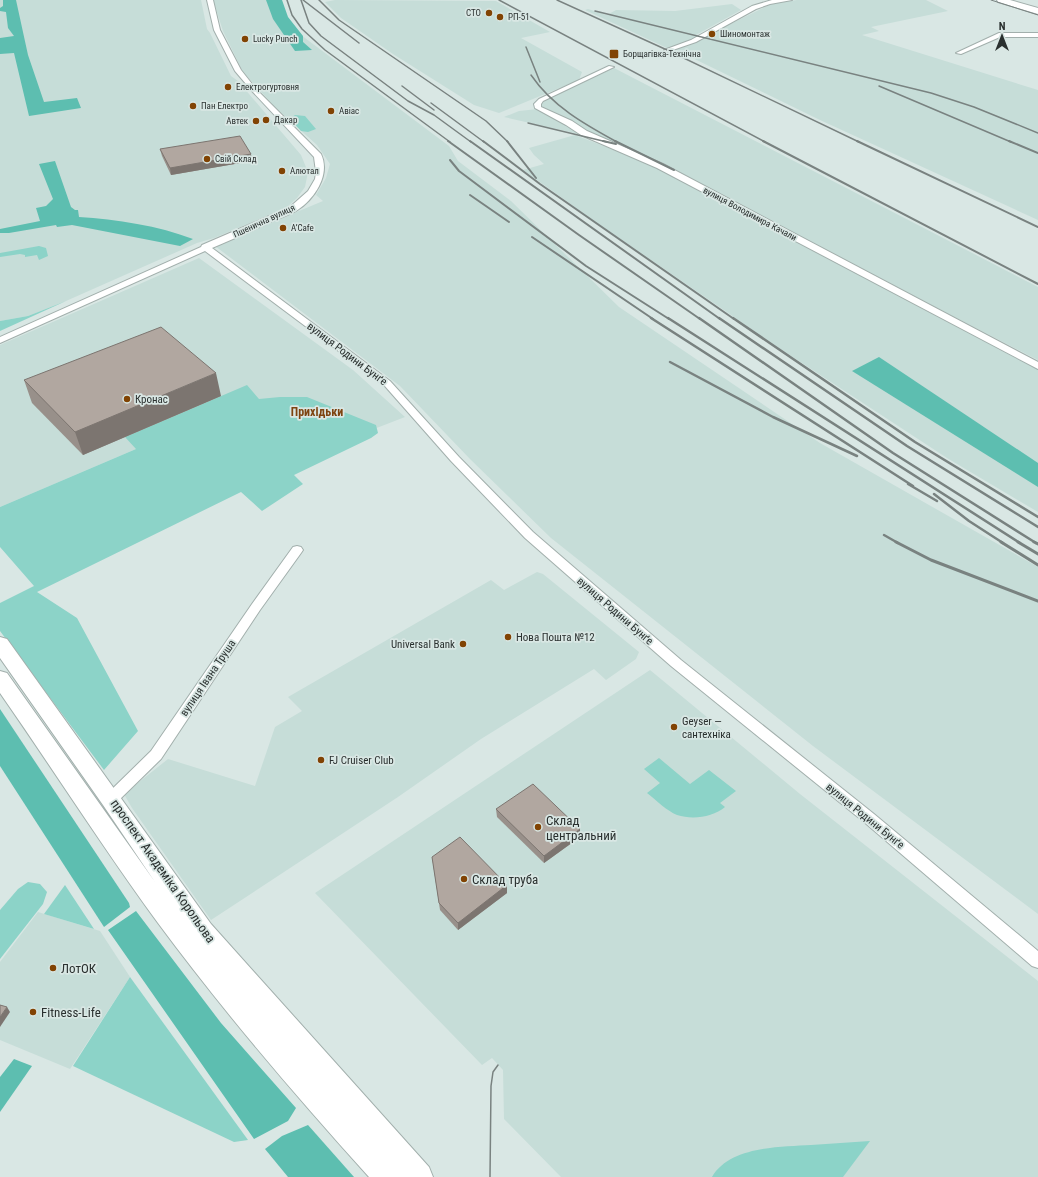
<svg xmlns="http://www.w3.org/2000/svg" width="1038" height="1177" font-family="'Roboto Condensed',sans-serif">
<rect width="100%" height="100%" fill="#d9e7e4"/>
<g fill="#c6ddd8">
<path d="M0,0h201l6,29 3,4 21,43 7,5 63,74 7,17 -3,15 -8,11 -11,10 -72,30 -17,5 -131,58 -38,15 -28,5z"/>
<path d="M213,0h63l21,32 152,114 9,15 53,40 108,106 201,136 218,124v347l-225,-168 -262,-208 -81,-79 -70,-73 -185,-140 108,-45 -7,-6 10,-17 4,-14 -13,-19 -41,-37 -33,-36 -20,-41z"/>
<path d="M335,0l161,1 54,31 -29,6 61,34 -3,8 -80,33 -25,-8 -81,-51 -52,-36 -16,-16z"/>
<path d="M797,0h129l22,11 -77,16 8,4 -17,4 176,55v130l-218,-100 -144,-70 -9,-2 -82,-38 3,-1 19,6 9,-5 59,1 57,-7 9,6 -45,25 15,4 -7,-2 67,-33z"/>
<path d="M614,68l424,219v73l-376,-194 -57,-26 -101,-23 15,-6 19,-2 4,-8z"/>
<path d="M575,135l83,32 380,202v143l-91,-54 -168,-110 -189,-130 -67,-48 21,-6 -10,-9 -5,-7z"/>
<path d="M199,258l154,112 52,47 -93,36 -59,-54 -253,108v-162z"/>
<path d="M537,572l6,2 96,78 -3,7 -30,21 -12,-11 -113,70 -83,58 -187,123 -79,-112 -8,-14 44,-35 87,27 20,-59 27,-16 -14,-14 203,-117 13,10z"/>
<path d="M650,670l150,124 238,187v196h-477l-57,-58 -1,-49 -11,-12 -10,7 -167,-172z"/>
<path d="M38,912l62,19 30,46 -60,92 -70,-29v-78z"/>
</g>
<g fill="#8cd3c8">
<path d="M295,115l10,1 11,13 -8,3 -7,-1 -11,-12z"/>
<path d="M39,246l7,2 2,8 -9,4 -2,-5 -12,2v-2l-5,-1 -20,3v-4z"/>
<path d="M66,301l-66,30v-10l28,-5z"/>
<path d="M247,385l12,14 21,-2h27l69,28 2,8 -7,5 -77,37 9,9 -41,27 -21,-19 -204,100 40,26 61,113 -34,39 -104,-139v-28l34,-17 -34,-39v-40l136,-58 -11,-12z"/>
<path d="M659,758l31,26 19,-14 27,21 -16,12 5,4c-12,10 -32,13 -48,8 -10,-4 -21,-15 -30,-22l13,-10 -16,-14z"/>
<path d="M28,882l12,2 7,8 -4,12 -43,55v-49l18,-21z"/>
<path d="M65,885l29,44 -50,-15z"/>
<path d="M130,977l118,163 -14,2 -161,-76z"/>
<path d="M870,1141l-27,36h-131c18,-31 68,-30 99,-32 20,-1 39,-3 59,-4z"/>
</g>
<g fill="#5dbeb0">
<path d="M3,0h13l12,55 16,47 33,-4 4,10 -52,8 -15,-63 -14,1v-16l14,-2 -6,-8 -2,-16 -6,-1v-3l3,-2z"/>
<path d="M266,0h16l6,17 15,19v6l9,8 -17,1 -22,-32z"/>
<path d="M55,161l16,46 4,3h3l1,7c37,2 80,9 114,22l-13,7 -108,-21 -15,2 -1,-2 -47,8h-9v-4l40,-8 -4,-13 10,-2 7,-7 -14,-35z"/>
<path d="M879,357l159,106v24l-186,-116z"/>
<path d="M0,709l129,194 1,4 -26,20 -104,-161z"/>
<path d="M136,911l85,112 75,85 -8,13 -34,18 -146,-209z"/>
<path d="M14,1059l18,7 -32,46v-35z"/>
<path d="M308,1125l46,52h-66l-23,-28 17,-13z"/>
</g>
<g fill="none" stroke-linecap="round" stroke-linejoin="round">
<defs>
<g id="street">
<path d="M207,0h6l7,30 21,40 15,19 65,65c10,21 -7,46 -25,57 -9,5 -19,8 -28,12 -19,9 -37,17 -56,25l178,133 69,76 74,75 148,128 193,154 164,137v17l-6,-2 -168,-144 -193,-156 -146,-128 -74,-77 -67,-76 -179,-134 -205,92v-6l201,-90 1,-2 88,-38 18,-16 7,-12 1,-7 -2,-15 -62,-66 -17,-20 -21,-41z"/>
<path d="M772,0h20l-22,4 -14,5 -60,33 -29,10 -3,-2 27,-10 61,-34z"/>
<path d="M1038,33v4h-38l-39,17 -5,-1 43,-20z"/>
<path d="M609,66l5,1 -71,34 -2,3v3l31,14 15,10 76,33 375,198v7l-381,-201 -76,-33 -15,-10 -31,-17 -1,-4 5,-5z"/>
<path d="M297,546l4,1 2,3 -2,3 -41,57 -99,149 -45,44 -5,2 -5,-2 -2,-4 2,-4 45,-44 101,-147 41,-57z"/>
</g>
<g id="secondary">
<path d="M997,0h13l28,8v6l-40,-12z"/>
<path d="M0,637l7,2 204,285 218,243 4,10h-64c-74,-82 -146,-166 -211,-254 -55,-75 -105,-154 -158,-230v-22l7,2 148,209 -52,-77 -103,-147z"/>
</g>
</defs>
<use href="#street" stroke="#a2afac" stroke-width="2"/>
<use href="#secondary" stroke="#a2afac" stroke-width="2"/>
<use href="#street" fill="#fff" fill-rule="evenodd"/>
<use href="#secondary" fill="#fff" fill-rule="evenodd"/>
<path stroke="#798280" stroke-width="1" d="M991,0l47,15"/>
<path stroke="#798280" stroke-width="1.5" d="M490,1177l1,-91 2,-14 5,-7"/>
<g stroke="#798280" stroke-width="1.5">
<path d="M287,0l5,15 10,14 23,21 125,92"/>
<path d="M301,0l8,23 12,13 87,65 26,14 37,27"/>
<path d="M303,0l56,43"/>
<path d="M319,0l20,20 147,101 22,21"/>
<path d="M499,0l266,142"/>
<path d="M557,0l110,50 192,92"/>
<path d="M595,11l336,82 43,14 64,26"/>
<path d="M526,47l14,35"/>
<path d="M531,75c21,31 53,49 86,67"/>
<path d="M402,86l32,24"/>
<path d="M879,86l132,56"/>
<path d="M431,103l53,39"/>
<path d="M528,123l79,19"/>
</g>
<g stroke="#798280" stroke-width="2">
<path d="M448,141l131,94 121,84"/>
<path d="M470,141l250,178"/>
<path d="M483,141l57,43 194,135"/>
<path d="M507,141l29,37"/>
<path d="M603,141l13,3"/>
<path d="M615,141l59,29"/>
<path d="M763,141l275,143"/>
<path d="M857,141l181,86"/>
<path d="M1009,141l29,12"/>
<path d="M450,160l9,11 127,95 83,53"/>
<path d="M470,195l39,27"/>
<path d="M532,237l121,82"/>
</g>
<g stroke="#798280" stroke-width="2.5">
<path d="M651,318l262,168"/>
<path d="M668,318l352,225"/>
<path d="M699,318l194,135 143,90"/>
<path d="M719,318l188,128 131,81"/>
<path d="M733,318l182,124 123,75"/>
<path d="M670,362l103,55 84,39"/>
<path d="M908,484l29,17"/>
<path d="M934,494l35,27 34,22"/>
<path d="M884,535l14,8"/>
</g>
<g stroke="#798280" stroke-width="3">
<path d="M896,542l35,18 107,41"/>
<path d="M1001,542l37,23"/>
<path d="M1018,542l20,12"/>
<path d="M1034,542l4,2"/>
</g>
</g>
<g fill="#98908a">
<path d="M160,149l92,12 -81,14 -9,-19z"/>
<path d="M24,380l197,16 -138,59 -51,-52z"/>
<path d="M496,809l84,28 -36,26 -47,-46z"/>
<path d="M432,857l75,28v8l-49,37 -18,-20z"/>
</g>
<g fill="#7c7570">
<path d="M251,154l1,7 -81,14 -1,-7z"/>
<path d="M216,373l5,23 -138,59 -8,-23z"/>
<path d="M580,829v8l-36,26v-7z"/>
<path d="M507,885v8l-49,37v-7z"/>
<path d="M7,1007l3,5 -10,15v-10z"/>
</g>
<g fill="#b1a7a0" stroke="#7c7570">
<path d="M240,136l11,18 -81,14 -10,-19z"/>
<path d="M161,327l55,46 -141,59 -51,-52z"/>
<path d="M533,784l47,45 -36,27 -48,-47z"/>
<path d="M460,837l47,48 -49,38 -19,-20 -7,-46z"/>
<path d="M0,1005l7,2 -7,10z"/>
</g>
<g fill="#814303" stroke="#d9e7e4" stroke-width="1.5">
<circle cx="489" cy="13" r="4"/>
<circle cx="500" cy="17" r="4"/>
<circle cx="712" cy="34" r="4"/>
<circle cx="245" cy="39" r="4"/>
<rect x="609" y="49" width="10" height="10" rx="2"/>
<circle cx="228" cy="87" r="4"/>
<circle cx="193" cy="106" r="4"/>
<circle cx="331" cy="111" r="4"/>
<circle cx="266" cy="120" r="4"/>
<circle cx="256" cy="121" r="4"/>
<circle cx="207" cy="159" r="4"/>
<circle cx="282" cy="171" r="4"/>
<circle cx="283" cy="228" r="4"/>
<circle cx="127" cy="399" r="4"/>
<circle cx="508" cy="637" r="4"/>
<circle cx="463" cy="644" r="4"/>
<circle cx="674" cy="727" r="4"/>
<circle cx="321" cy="760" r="4"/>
<circle cx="538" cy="827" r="4"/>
<circle cx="464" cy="879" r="4"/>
<circle cx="53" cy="968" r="4"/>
<circle cx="33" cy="1012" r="4"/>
</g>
<g text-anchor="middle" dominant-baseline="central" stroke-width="3.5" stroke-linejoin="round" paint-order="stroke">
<g font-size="9" fill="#2a302f" stroke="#d9e7e4" text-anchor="start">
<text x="481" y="13" text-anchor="end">СТО</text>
<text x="508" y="17">РП-51</text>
<text x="720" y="34">Шиномонтаж</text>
<text x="253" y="39">Lucky Punch</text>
<text x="623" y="54">Борщагівка-Технічна</text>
<text x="236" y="87">Електрогуртовня</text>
<text x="201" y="106">Пан Електро</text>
<text x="339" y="111">Авіас</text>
<text x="274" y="120">Дакар</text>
<text x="248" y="121" text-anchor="end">Автек</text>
<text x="215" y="159">Свій Склад</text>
<text x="290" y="171">Алютал</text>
<text x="291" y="228">A’Cafe</text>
</g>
<g font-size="9" fill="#2a302f" stroke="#d9e7e4">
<text transform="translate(750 214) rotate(28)">вулиця Володимира Качали</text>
<text transform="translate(264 221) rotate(-25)">Пшенична вулиця</text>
</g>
<g font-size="11" fill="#2a302f" stroke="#d9e7e4">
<text transform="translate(347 354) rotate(37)">вулиця Родини Бунґе</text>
<text transform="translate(615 611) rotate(41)">вулиця Родини Бунґе</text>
<text transform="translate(208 678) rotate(-56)">вулиця Івана Труша</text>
<text transform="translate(865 816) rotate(39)">вулиця Родини Бунґе</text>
</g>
<g font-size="11" fill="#2a302f" stroke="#d9e7e4" text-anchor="start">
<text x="135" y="399">Кронас</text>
<text x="516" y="637">Нова Пошта №12</text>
<text x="455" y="644" text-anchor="end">Universal Bank</text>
<text x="682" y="721">Geyser —<tspan x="682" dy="13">сантехніка</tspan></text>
<text x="329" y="760">FJ Cruiser Club</text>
</g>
<g font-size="12" font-weight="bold" fill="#7e4411" stroke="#d9e7e4">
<text x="317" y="412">Прихідьки</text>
</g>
<g font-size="13" fill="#2a302f" stroke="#d9e7e4" text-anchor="start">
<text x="546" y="820">Склад<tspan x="546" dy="15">центральний</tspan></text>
<text x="472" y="879">Склад труба</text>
<text x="61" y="968">ЛотОК</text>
<text x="41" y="1012">Fitness-Life</text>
</g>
<g font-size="13" fill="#2a302f" stroke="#d9e7e4">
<text transform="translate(163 871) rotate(55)">проспект Академіка Корольова</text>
</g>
</g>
<g transform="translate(1002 36)" stroke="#d9e7e4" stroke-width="3" paint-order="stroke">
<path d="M0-3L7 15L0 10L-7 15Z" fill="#2a302f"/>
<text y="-6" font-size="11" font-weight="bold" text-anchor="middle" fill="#2a302f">N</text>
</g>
</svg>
